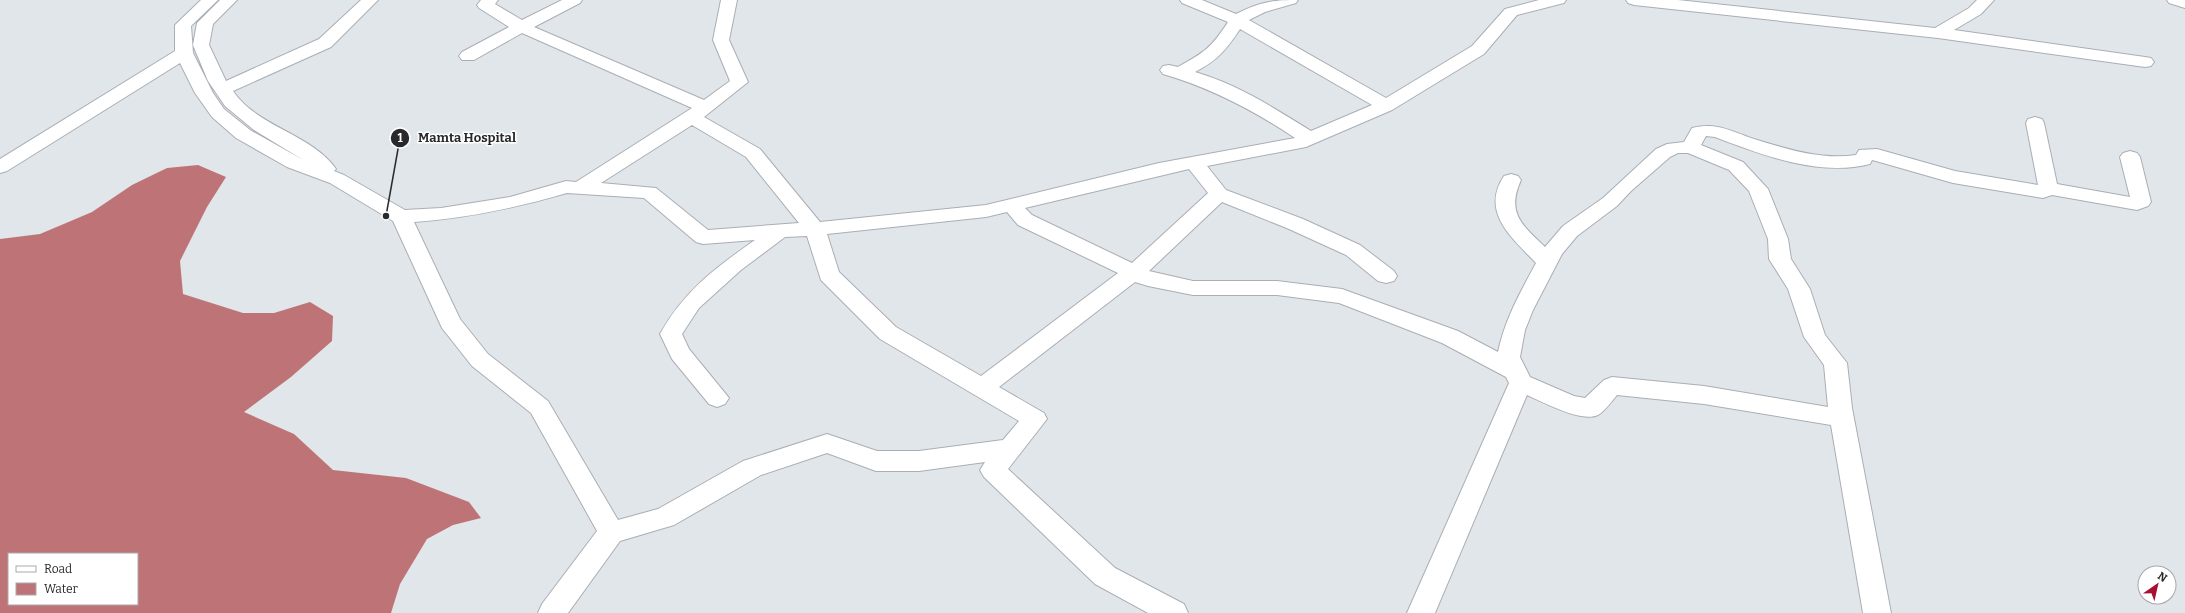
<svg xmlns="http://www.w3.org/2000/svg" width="2185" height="613" font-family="Bitter,serif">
<rect width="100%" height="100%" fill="#e1e6eb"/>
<path fill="#be7476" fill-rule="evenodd" d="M198,165l28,12 -19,30 -27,54 3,33 60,19h31l36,-11 23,14 -1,25 -41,36 -47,35 50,22 39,36 73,8 63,24 12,16 -28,7 -26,14 -27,45 -9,29h-391v-374l40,-5 52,-22 40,-27 35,-17zM9,554h128v50h-128z"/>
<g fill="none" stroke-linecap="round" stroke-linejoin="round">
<defs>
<g id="minor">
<path d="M201,0h17l-27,26 2,27 20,40 11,16 26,21 55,31 -51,-31 -29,-24 -17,-25 -15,-36 4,-22 23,-23h17l-24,24 -4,21 17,36 93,-42 42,-39h17l-47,47 -98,44c24,36 79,43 103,78l-2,2 10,4 61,35 36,-2 69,-11 56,-16 10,1 116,-74 -170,-75 -48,27h-12l-3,-4 3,-4 47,-25 -30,-19 -2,-3 4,-5h17l-3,4 27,16 40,-20h20l-2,3 -46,24 170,73 26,-19 -17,-41 8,-40h16l-8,40 19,42 -44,35 56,32 60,73 166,-17 173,-42 136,-25c-42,-28 -84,-50 -132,-64l-3,-4 3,-4 6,-1 9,2c27,-15 33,-19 50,-45l-46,-19 -2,-3h22l34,14c24,-12 36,-14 62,-14l-2,3 -31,9 -16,8 137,78 86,-52 33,-37 34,-9h27l-2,3 -47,12 -33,39 -92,56 -86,37 -99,19 19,24 77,29 57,26 34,26 3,5 -3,5 -8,2 -8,-2 -32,-26 -57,-26 -67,-27 -73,69 44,10h84l65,8 116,42 40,21c7,-33 22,-59 38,-89 -24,-25 -56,-51 -32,-87l7,-2 7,2 3,4c-15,33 1,45 24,67l18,-21 40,-28 53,-49 11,-5 17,-2 8,-14c26,-6 38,3 62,11 33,10 67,21 102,16l3,-5 18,-1 78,22 83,14 -12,-62 2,-4 7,-2 7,2 2,4 13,61 73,13 -10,-40 3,-4 7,-2 7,2 3,4 11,45 -3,4 -11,4 -85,-15 -9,3 -90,-15 -77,-22 -4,-1 -2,4c-51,13 -108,-9 -155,-27l-9,-1 -5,9 42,17 25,27 20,50 3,20 19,30 15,46 22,28 5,45 39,205h-28l-32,-188 -127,-21 -87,-9c-5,6 -12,16 -19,20 -17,8 -55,-13 -71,-20l-92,218h-28l102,-230 -3,-6 -64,-34 -103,-40 -62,-8h-84l-45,-9 -13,-4 -136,105 45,26 3,6 -39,50 107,99 69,36 4,9h-40l-53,-29 -111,-107 -4,-7 5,-8 -66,9h-43l-49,-18 -66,22 -87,50 -54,16 -52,72h-30l4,-9 55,-73 -66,-118 -59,-47 -30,-38 -49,-107 -63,-38 -43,-16 -51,-29 -24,-21 -17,-24 -15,-30 -173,108 -7,2v-14l175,-108v-26zM1240,29l132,76 -61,26c-37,-23 -74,-47 -116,-59 23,-12 31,-22 45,-43zM692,125l54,32 53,66 -91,7 -52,-42 -55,-5zM1678,153h10l41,17 20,21 19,48 1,20 19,30 16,48 20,28 4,42 -124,-21 -92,-9 -8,3 -19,18 -11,-2 -44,-19 -10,-20 5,-27 8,-20 29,-56 15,-18 40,-30 14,-15 39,-34zM1189,169l19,24 -76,70 -100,-48 -7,-7zM567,193l77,5 52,44 7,2 52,-4c-40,28 -71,51 -95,94l12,25 37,45 8,3 8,-3 4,-6 -40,-49 -7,-15 17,-26 42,-38 44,-33 22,-1 14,44 59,59 139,82 -16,19 -84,11h-42l-50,-17 -84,27 -85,48 -40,11 -70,-119 -60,-47 -28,-35 -46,-97c54,-4 101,-14 153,-29zM1007,212l11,13 100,48 -137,103 -85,-49 -57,-55 -12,-38 159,-17z"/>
<path d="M1626,0h52l257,28 34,-20 8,-8h17l-13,14 -27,16 191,27 6,1 3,4 -3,4 -6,1 -207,-29 -304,-33 -6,-2z"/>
<path d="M2167,0h18v8l-16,-5z"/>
</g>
</defs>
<use href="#minor" stroke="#aaaeb4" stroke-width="2"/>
<use href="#minor" fill="#fff" fill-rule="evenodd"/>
</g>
<path fill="none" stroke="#28292c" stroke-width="1.5" d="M386 216L400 138"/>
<g fill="#28292c" stroke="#fff" stroke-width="1.5">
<circle cx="386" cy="216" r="4"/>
<circle cx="400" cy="138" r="10"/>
</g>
<g font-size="12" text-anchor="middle" font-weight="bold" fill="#fff">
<text x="400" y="142">1</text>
</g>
<g font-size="13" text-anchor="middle" font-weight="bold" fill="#28292c" stroke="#fff" stroke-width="3" stroke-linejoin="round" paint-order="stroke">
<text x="467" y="142">Mamta Hospital</text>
</g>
<rect x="8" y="553" width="130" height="52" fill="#ffffff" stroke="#a9a9ab"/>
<rect x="16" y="566" width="20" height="6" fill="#ffffff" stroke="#a9a9ab"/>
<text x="44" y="573" font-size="12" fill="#28292c">Road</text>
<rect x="16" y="583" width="20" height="12" fill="#be7476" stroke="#a9a9ab"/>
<text x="44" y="593" font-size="12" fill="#28292c">Water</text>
<g transform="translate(2157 585) rotate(34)"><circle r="19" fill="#ffffff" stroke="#a9a9ab"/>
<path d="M0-3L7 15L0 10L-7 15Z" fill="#a81032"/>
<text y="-6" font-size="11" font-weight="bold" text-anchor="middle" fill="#28292c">N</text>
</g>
</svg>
